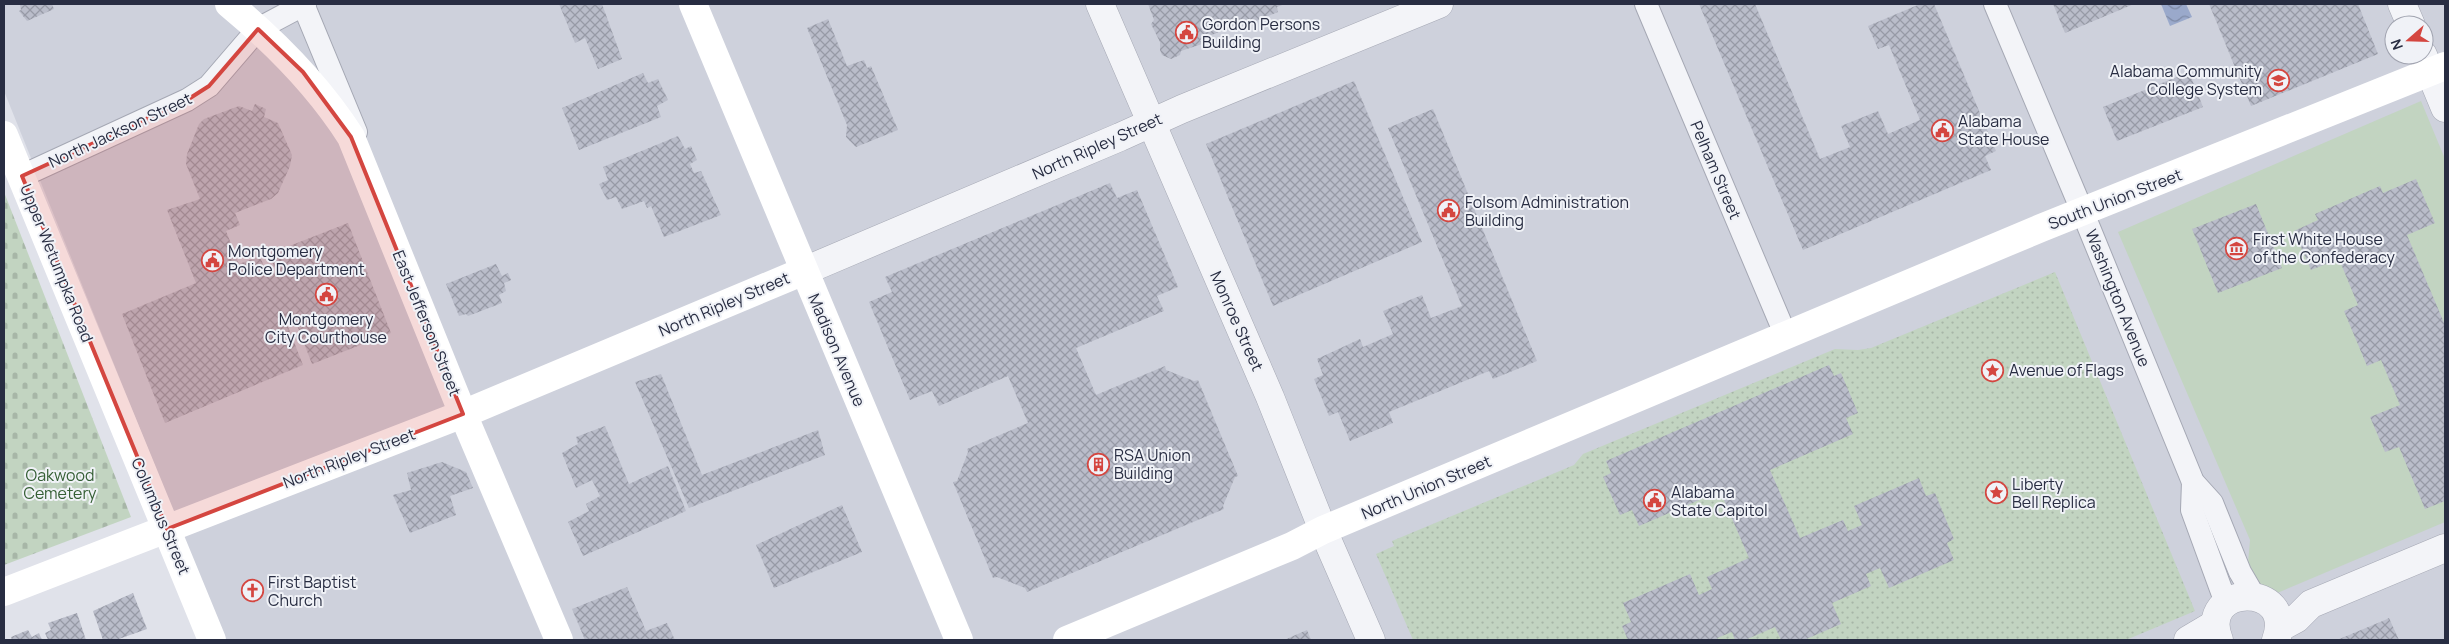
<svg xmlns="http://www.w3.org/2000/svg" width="2449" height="644" font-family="Manrope,sans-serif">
<defs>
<pattern id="cemetery-stones" width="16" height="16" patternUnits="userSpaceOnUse" patternTransform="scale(1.25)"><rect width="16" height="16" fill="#c2d4c1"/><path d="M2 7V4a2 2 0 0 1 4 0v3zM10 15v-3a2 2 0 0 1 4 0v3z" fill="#a7b6a7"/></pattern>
<pattern id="park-dots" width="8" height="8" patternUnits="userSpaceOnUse" patternTransform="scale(1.25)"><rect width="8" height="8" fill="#c2d4c1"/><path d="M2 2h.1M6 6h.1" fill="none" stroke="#a7b6a7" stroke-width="1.8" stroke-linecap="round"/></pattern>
<pattern id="water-waves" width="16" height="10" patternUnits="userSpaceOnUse" patternTransform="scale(1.25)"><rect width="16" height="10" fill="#9aa9cb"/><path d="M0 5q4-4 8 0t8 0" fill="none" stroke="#7e8aa6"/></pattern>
<pattern id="building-cross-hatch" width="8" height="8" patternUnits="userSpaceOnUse" patternTransform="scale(1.25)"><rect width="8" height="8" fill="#babdca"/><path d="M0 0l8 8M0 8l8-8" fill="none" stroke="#979aa6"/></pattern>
</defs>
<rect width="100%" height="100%" fill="#e0e2ea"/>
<path fill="#ced1dc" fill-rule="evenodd" d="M4,4h2441v636h-2220l-221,-549zM2394,25h30v30h-30z"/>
<path fill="#c2d4c1" d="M2421,101l24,58v363l-182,77 -15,-36 2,-23 -132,-308z"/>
<path fill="url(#cemetery-stones)" d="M4,192l127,325 -127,48z"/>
<path fill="url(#park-dots)" d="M2055,272l140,339 -69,29h-713l-37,-86 18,-8 -2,-5 182,-76 9,-11 252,-105 23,1 13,-2z"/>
<path fill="url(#water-waves)" d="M2161,4h25l6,13 -22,9z"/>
<g fill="url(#building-cross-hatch)">
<path d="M23,4h29l2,5 -27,12 -8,-10 2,-1 -1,-5z"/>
<path d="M559,4h43l20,55 -24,10 -13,-31 -10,5z"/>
<path d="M1148,4h137l-8,3 1,5 -34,14 -2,-4 -42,18 2,4 -21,7 -1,4 -9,4 -9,-4 -2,-5v-8l-9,-18 3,-4z"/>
<path d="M1699,4h56l65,155 30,-12 -9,-21 37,-15 10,23 32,-14 -31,-75 -11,4 -10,-23 52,-22h14l62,147 -11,5 6,14 -188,80z"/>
<path d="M2053,4h81l-69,29z"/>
<path d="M2209,4h149l20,50 -127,52z"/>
<path d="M828,19l19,47 17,-6 3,8 4,-2 27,64 -42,17 -10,-10 1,-12 -40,-97z"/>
<path d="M2189,72l14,35 -86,34 -14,-34z"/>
<path d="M643,73l5,10 10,-4 10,21 -11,6 4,11 -82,33 -17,-42z"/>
<path d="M1354,81l68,161 -149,64 -67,-162z"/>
<path d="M255,104l11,5 -2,8 14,6 14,32 -2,11 -12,27 -7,6 -36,14 5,12 -14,6 13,33 21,-8 7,19 9,-3 -7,-18 79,-31 43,110 -79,31 -19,-49 -8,4 18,46 -138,58 -43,-109 74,-31 -29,-73 33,-11 -14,-35 1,-10 12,-30 5,-5 35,-13 13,5z"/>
<path d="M1433,109l104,252 -44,18 -4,-8 -100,41 4,11 -43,18 -12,-29 -9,4 -15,-37 9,-4 -6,-16 43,-20 3,8 30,-13 -10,-23 39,-16 9,23 31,-12 -74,-178z"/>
<path d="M678,136l7,13 6,-3 6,14 -7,4 4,9 7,-2 20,44 -57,22 -13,-31 -4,2 -3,-7 -22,8 -6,-12 -9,3 -8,-16 9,-4 -5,-13z"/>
<path d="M2416,179l19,44 -28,12 38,90v176l-20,8 -26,-62 -14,5 -15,-35 30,-12 -19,-45 -14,6 -23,-55 14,-6 -19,-46 -28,11 -17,-39 24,-11 -3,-6 65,-28 3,7z"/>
<path d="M1110,183l7,15 20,-8 41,97 -21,9 7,15 -88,37 20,47 69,-29 1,4 28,11 4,-1 40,96 -3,1 -12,29 1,3 -197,83 -2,-4 -28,-11 -4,1 -40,-96 4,-1 11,-29 -1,-3 61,-26 -20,-47 -69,30 -7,-15 -22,9 -41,-98 23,-10 -7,-15z"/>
<path d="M2256,204l26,64 -64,25 -26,-64z"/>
<path d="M496,264l6,12 6,-3 3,7 -7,3 2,8 -7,4 3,8 -34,13 -2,-2 -7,2 -13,-32z"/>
<path d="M1829,365l5,11 7,-3 17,40 -12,5 7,16 -83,36 30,68 43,-18 5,11 14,-6 -8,-19 65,-28 7,18 9,-3 19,46 -7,4 7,17 -65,28 -9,-20 -14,6 5,12 -39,17 9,21 -37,16h-23l-6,-13 -30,13h-10l-3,-8 -15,6 1,2h-90l-6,-14 9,-4 -8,-19 67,-29 9,21 13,-6 -5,-12 42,-19 -29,-67 -81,35 -7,-16 -12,5 -17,-38 8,-4 -5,-12z"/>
<path d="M661,374l41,101 116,-45 7,25 -136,53 -54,-126z"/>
<path d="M605,426l24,58 39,-18 18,45 -103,45 -15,-34 21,-11 -3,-7 14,-8 -8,-16 -16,8 -14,-35 16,-9 -2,-7z"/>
<path d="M442,462l24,10 7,16 -23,8 6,19 -46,18 -17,-38 18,-5 -4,-17z"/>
<path d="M842,505l20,47 -88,36 -18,-43z"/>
<path d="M627,587l19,44 21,-8 8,17h-90l-13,-31z"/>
<path d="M133,593l14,36 -31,11h-13l-10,-29z"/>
<path d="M77,613l9,27h-38l-3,-7 6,-3 -3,-7z"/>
<path d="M2389,618l10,22h-62l48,-20z"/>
<path d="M28,630l4,7 7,-4 3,7h-30l-1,-3z"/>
<path d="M1307,630l4,10h-27z"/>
</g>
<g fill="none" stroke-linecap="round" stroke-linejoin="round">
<defs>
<g id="minor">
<path d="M303,4l53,128"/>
<path d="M1646,4l140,332"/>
<path d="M1995,4l88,209 110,269 19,21 28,69 14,24"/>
<path d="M22,176l165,-76 22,-14 49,-57 47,-25"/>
<path d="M2193,482l-1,28 34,93"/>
</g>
<g id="tertiary">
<path d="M1100,4l170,393 53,133 48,110"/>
<path d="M2402,4l9,21"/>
<path d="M2423,55l22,53"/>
<path d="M804,271l316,-134 62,-28 257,-105"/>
<path d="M2279,628l17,-9 15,-15 134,-56"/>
<path d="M2188,640l27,-16"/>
<path d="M2219,640c-23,-57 78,-59 57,0"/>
</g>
</defs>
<use href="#minor" stroke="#a5a8b4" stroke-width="24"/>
<use href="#tertiary" stroke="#a5a8b4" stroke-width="29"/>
<use href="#minor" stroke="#f3f4f8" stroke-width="22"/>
<use href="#tertiary" stroke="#f3f4f8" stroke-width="28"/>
<g stroke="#fff" stroke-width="28">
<path d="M229,4c47,39 89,81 122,133l112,277 96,226"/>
<path d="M693,4l266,636"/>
<path d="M4,135l208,505"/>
<path d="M4,592l459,-178 341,-143"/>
<path d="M1067,640l225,-94 31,-16 718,-302 404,-162"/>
</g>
</g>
<path fill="#d44640" fill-opacity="0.2" stroke="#d44640" stroke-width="4" stroke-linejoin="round" d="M258,29l45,43 48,65 112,277 -296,115 -145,-353 165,-76 22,-14z"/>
<defs>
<symbol id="civic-ring" viewBox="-11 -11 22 22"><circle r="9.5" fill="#f0f2f7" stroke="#d44640" stroke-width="1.5"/><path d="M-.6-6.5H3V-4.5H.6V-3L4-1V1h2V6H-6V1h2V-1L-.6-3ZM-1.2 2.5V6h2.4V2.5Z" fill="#d44640"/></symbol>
<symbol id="university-ring" viewBox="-11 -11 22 22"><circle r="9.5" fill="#f0f2f7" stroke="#d44640" stroke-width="1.5"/><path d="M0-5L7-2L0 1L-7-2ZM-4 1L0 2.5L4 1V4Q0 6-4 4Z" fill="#d44640"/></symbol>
<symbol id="museum-ring" viewBox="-11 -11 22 22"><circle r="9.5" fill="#f0f2f7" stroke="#d44640" stroke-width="1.5"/><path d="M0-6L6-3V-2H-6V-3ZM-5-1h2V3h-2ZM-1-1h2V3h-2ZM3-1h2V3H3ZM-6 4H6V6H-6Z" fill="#d44640"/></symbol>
<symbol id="sight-ring" viewBox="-11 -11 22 22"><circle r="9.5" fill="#f0f2f7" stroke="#d44640" stroke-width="1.5"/><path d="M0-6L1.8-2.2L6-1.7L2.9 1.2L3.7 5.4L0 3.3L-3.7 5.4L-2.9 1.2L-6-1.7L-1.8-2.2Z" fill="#d44640"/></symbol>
<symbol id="building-ring" viewBox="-11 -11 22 22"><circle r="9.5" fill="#f0f2f7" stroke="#d44640" stroke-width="1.5"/><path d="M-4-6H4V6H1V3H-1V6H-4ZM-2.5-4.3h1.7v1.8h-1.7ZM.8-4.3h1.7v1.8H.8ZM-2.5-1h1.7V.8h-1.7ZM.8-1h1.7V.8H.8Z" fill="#d44640"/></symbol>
<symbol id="church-ring" viewBox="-11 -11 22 22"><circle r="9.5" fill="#f0f2f7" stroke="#d44640" stroke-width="1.5"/><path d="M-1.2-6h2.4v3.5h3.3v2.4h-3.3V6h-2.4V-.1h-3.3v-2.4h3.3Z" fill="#d44640"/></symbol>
</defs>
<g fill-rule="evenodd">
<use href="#civic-ring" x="1174" y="20" width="25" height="25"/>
<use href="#university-ring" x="2266" y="68" width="25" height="25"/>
<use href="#civic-ring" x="1930" y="118" width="25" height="25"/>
<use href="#civic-ring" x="1436" y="198" width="25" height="25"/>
<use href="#museum-ring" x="2224" y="236" width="25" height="25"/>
<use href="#civic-ring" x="200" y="248" width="25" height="25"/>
<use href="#civic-ring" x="314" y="282" width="25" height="25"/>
<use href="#sight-ring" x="1980" y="358" width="25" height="25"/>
<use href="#building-ring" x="1086" y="452" width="25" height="25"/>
<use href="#sight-ring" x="1984" y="480" width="25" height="25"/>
<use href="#civic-ring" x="1642" y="488" width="25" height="25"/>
<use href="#church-ring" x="240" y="578" width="25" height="25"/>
</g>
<g text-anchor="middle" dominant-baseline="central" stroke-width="4" stroke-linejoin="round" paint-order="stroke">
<g font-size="16" fill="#282d42" stroke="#f0f2f7" text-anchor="start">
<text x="1202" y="24">Gordon Persons<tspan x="1202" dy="18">Building</tspan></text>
<text x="2262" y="71" text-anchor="end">Alabama Community<tspan x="2262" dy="18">College System</tspan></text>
<text x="1958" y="121">Alabama<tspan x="1958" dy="18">State House</tspan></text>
<text x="1465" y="202">Folsom Administration<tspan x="1465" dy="18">Building</tspan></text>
<text x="2253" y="239">First White House<tspan x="2253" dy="18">of the Confederacy</tspan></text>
<text x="228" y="251">Montgomery<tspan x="228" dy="18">Police Department</tspan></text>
<text x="326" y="319" text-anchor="middle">Montgomery<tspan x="326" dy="18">City Courthouse</tspan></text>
<text x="2009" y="370">Avenue of Flags</text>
<text x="1114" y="455">RSA Union<tspan x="1114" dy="18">Building</tspan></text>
<text x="2012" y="484">Liberty<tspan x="2012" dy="18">Bell Replica</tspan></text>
<text x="1671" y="492">Alabama<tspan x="1671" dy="18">State Capitol</tspan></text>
<text x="268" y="582">First Baptist<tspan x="268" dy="18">Church</tspan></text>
</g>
<g font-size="16" fill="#282d42" stroke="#f0f2f7">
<text transform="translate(120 130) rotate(-25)">North Jackson Street</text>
<text transform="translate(1097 146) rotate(-24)">North Ripley Street</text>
<text transform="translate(1716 170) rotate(67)">Pelham Street</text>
<text transform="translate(2115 199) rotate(-21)">South Union Street</text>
<text transform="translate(57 263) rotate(68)">Upper Wetumpka Road</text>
<text transform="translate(2118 298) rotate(68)">Washington Avenue</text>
<text transform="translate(724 304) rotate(-23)">North Ripley Street</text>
<text transform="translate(1237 321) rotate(66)">Monroe Street</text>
<text transform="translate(427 323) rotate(68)">East Jefferson Street</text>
<text transform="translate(837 350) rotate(67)">Madison Avenue</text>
<text transform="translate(349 458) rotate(-21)">North Ripley Street</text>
<text transform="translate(1426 487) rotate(-23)">North Union Street</text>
<text transform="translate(161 516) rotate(67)">Columbus Street</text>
</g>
<g font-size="16" fill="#355f35" stroke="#f0f2f7">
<text x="60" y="475">Oakwood<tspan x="60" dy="18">Cemetery</tspan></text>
</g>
</g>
<rect width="2449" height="644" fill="none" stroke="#282d42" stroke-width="10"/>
<g transform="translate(2409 40) rotate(250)"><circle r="24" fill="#f0f2f7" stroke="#a0a3af"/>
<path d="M0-4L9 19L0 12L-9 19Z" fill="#d44640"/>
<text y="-8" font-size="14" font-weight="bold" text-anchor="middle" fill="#282d42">N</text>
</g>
</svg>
